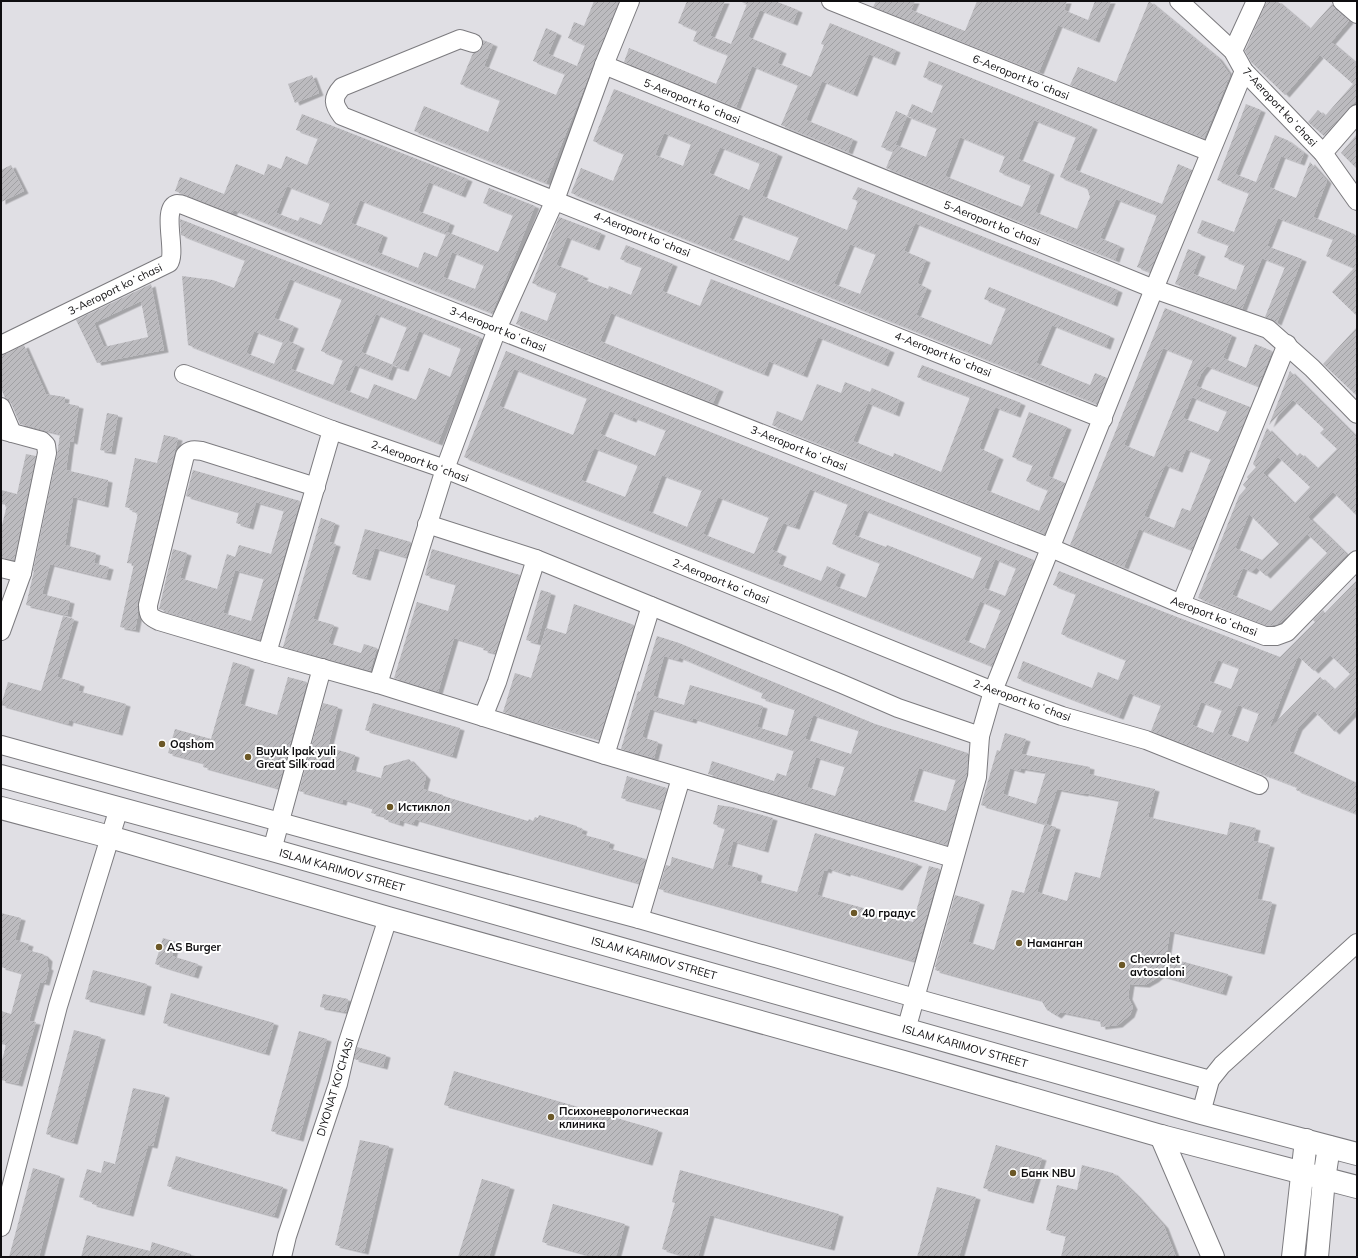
<svg xmlns="http://www.w3.org/2000/svg" width="1358" height="1258" font-family="Mulish,sans-serif">
<defs>
<pattern id="building-hatch" width="6" height="6" patternUnits="userSpaceOnUse"><rect width="6" height="6" fill="#bcbbbf"/><path d="M-1 1l2-2M0 6l6-6M5 7l2-2" fill="none" stroke="#a0a0a3"/></pattern>
<filter id="shadow"><feDropShadow dx="4.5" dy="2.5" stdDeviation="0" flood-color="#0004"/></filter>
</defs>
<rect width="100%" height="100%" fill="#e0dfe4"/>
<g fill="url(#building-hatch)" fill-rule="evenodd" filter="url(#shadow)">
<path d="M594,1h25l-73,182 -132,-52 10,-25 64,26 12,-32 -40,-16 13,-31 7,-3 3,-4v-6l10,4 -9,22 72,29 9,-21 -32,-13 13,-33 11,5 -9,21 29,12 8,-21 -17,-7 6,-16 10,4z"/>
<path d="M687,1h38l-15,35 21,8 16,-40 -8,-3h36l23,9 -5,13 -33,-13 -12,27 34,14 -5,12 34,14 13,-32 -3,-1 9,-21 66,27 -5,13 -22,-9 -16,40 -31,-13 -16,39 47,19 -5,13 -67,-27 17,-40 -46,-19 -16,41 -112,-45 5,-14 87,36 12,-29 -35,-14 4,-10 -19,-8z"/>
<path d="M876,1h39l-4,9 54,21 12,-30h90l-3,9 24,10 7,-19h16l-16,39 -37,-15 -19,47 -166,-65z"/>
<path d="M1149,1l69,57 12,17 -26,63 -134,-53 8,-18 38,15z"/>
<path d="M1267,1h10l33,28 22,-25 3,5 14,12 -18,21 26,22v36l-8,7 -25,29 -16,-14 10,-12 7,6 28,-32 -33,-29 -35,40 -34,-33 -6,-11z"/>
<path d="M929,61l164,66 -18,43 87,34 16,-40 14,6 -42,102 -13,-5 20,-52 -36,-14 -5,-2 -16,39 20,8 -5,14 -229,-92 7,-17 -12,-4 15,-36 11,5 -12,30 1,-1 30,12 11,-29 -30,-12 5,-12 20,9 11,-28 -20,-8zM1034,120l42,17 -16,40 27,11 3,9 -13,32 -42,-17 15,-40 -32,-13zM960,137l45,19 -6,16 32,13 -9,22 -77,-31z"/>
<path d="M312,75l7,18 -24,10 -7,-19z"/>
<path d="M614,89l164,65 -16,42 85,34 11,-29 -6,-2 6,-12 260,103 -5,14 -198,-81 -11,28 22,9 -9,23 10,5 -11,27 75,30 15,-37 -22,-9 5,-12 121,49 -4,11 -54,-22 -16,38 54,22 5,-12 12,5 -10,26 -526,-211 10,-25 32,13 11,-27 -31,-13zM664,133l27,11 -8,22 -28,-11zM720,147l40,16 -11,27 -40,-17zM739,214l60,23 -10,24 -60,-23zM850,244l26,10 -16,40 -26,-10z"/>
<path d="M1246,104l15,6 -26,64 21,8 19,-47 12,5 17,13 -4,10 -19,-7 -12,31 27,11 14,-36 17,19 -14,36 37,15 7,7v77l-25,-24 22,-24 -28,-12 7,-17 -55,-21 -11,28 35,13 -25,64 -12,-6 20,-50 -23,-9 -20,51 -67,-25 13,-35 13,5 -8,20 43,16 9,-25 -21,-8 5,-12 -32,-12 5,-13 32,12 15,-39 -32,-13z"/>
<path d="M302,114l166,65 -7,16 -32,-13 -11,29 32,12 -4,11 -86,-34 -9,23 32,12 -6,17 41,16 6,-16 13,5 10,-25 51,20 15,-37 -30,-12 6,-15 46,18 -43,107 -258,-103 -2,3 -57,-22 5,-14 44,17 12,-30 28,11 4,-11 13,5 5,-13 21,9 11,-27 -22,-8zM287,186l43,17 -9,22 -21,-8 -2,4 -22,-8zM452,252l32,13 -9,24 -32,-12z"/>
<path d="M1357,134v35l-16,-16z"/>
<path d="M11,165l13,26 -23,11v-32z"/>
<path d="M559,217l42,16 -6,15 -28,-11 -11,28 28,11 -2,3 26,10 1,-3 22,9 11,-28 -22,-8 6,-14 47,19 -11,27 38,15 11,-27 179,71 -6,14 -66,-27 -15,38 -34,-14 -5,13 -153,-61 -11,28 119,48 -6,14 -197,-79 5,-13 26,10 10,-28 -25,-10z"/>
<path d="M180,219l300,118 -42,106 -250,-98 -6,-69 31,4 21,8 11,-28 -64,-25zM290,279l52,20 -21,52 22,9 -10,25 -42,-16 9,-23 -12,-5 6,-15 -20,-8zM376,314l31,13 -15,38 12,4 15,-38 42,17 -11,29 -21,-9 -13,32 -42,-16 -6,15 -23,-9 10,-25 33,13 5,-13 -32,-13zM254,331l29,11 -9,22 -28,-11z"/>
<path d="M151,284l13,66 -67,13 -21,-43zM141,301l7,36 -44,10 -10,-24z"/>
<path d="M1165,308l67,27 -9,23 23,10 9,-24 17,7 -14,35 -51,-20 -6,8 -5,12 54,21 -58,143 -53,-21 -15,38 -54,-22zM1163,348l30,12 -39,97 -30,-12zM1192,397l35,14 -9,21 -35,-14zM1186,449l25,10 -21,52 -8,-3 -8,20 -30,-12 21,-51 13,5z"/>
<path d="M1357,327v69l-34,-32z"/>
<path d="M24,345l22,49 19,3 -1,6 15,3 -6,36 -3,-1 -4,29 42,10 -4,25 -31,-8 -8,48 31,8 -2,10 15,4 -3,11 -56,-14 -8,30 28,7 -3,14 -41,-10 8,-34h-1l24,-116 3,-21 -40,-10 -9,-21 -6,-5 -4,-10v-33l5,-1z"/>
<path d="M506,351l528,209 -42,106 -528,-209zM514,369l73,29 -14,37 -74,-29zM610,411l22,9 1,-3 33,13 -11,26 -55,-22zM594,448l44,17 -13,32 -44,-17zM662,475l40,15 -15,37 -39,-16zM810,489l38,15 -16,40 48,19 -14,35 -31,-12 6,-14 -14,-6 -6,15 -43,-17 4,-10 -10,-4 11,-27 12,4zM718,497l51,20 -15,37 -51,-20zM864,510l118,47 -9,22 -86,-34 -1,2 -32,-12zM995,559l21,9 -11,28 -21,-8zM980,601l21,9 -16,39 -21,-9z"/>
<path d="M922,365l99,38 -5,12 -21,-8 -16,41 20,9 -13,33 53,21 9,-21 -22,-9 7,-16 -21,-8 17,-45 38,15 -19,49 17,7 -20,51 -273,-109 5,-14 25,10 15,-37 24,9 4,-11 25,10 2,-4 28,12 -5,14 -27,-11 -15,38 40,16 1,-4 47,19 29,-75 -53,-20z"/>
<path d="M1290,371l67,67v78l-24,-24 -25,25 39,38 -57,59 -12,10 -11,2 -69,-28 41,-102 7,-8 -3,-3 5,-6 -1,-2 9,-10 -3,-3 14,-36 29,29 4,-4 17,16 20,-20 -17,-16 4,-4 -31,-29 -24,25zM1278,457l32,30 -16,17 -31,-31zM1249,514l30,30 -17,16 -27,-12zM1307,534l20,19 -56,58 -39,-16 11,-27 9,4 4,-5 10,9z"/>
<path d="M107,413l11,2 -7,37 -11,-2z"/>
<path d="M164,435l14,3 -40,164v12l-3,16 -15,-3 14,-63 -7,-1 11,-50 -6,-1 1,-3 -8,-2 10,-49 22,5z"/>
<path d="M26,454l10,2 -22,104 -13,-2v-29l6,-24 -6,-1v-14l16,4z"/>
<path d="M193,470l107,31 -40,138 -101,-30 14,-60 14,4 -7,25 37,11 10,-35 8,3 4,-12 32,9 13,-44 -28,-8 -7,25 -13,-4 3,-11 -53,-16zM235,570l29,8 -13,43 -28,-8z"/>
<path d="M321,518l14,5 -6,19 7,2 -23,75 21,6 -6,18 33,10 3,-9 13,4 -7,23 -87,-24z"/>
<path d="M365,529l46,13 -5,15 -31,-9 -9,30 -14,-4z"/>
<path d="M432,549l88,26 -25,78 -12,-3 1,-3 -30,-9 -16,54 -44,-14 23,-76 31,9 8,-27 -31,-9z"/>
<path d="M1059,571l221,86 35,-35 -2,-2 10,-10 2,3 32,-33v129l-22,23 -21,-21 -16,17 -9,23 68,32v31l-61,-24 1,-3 -146,-56 10,-26 -32,-12 -10,24 -102,-39 6,-17 69,27 6,-16 20,8 8,-20 -65,-26 15,-40 -23,-9zM1330,655l20,19 -16,16 -14,-13 -51,52 29,-73 16,15zM1218,660l21,8 -8,21 -22,-8zM1201,702l21,8 -9,23 -21,-8zM1238,705l21,8 -11,29 -21,-8z"/>
<path d="M541,590l10,3 -14,50 -11,-3z"/>
<path d="M574,604l60,21 -35,114 -96,-27 12,-39 16,5 15,-50 20,6z"/>
<path d="M63,616l11,3 -17,58 23,7 -2,7 48,13 -8,29 -49,-13 -1,4 -67,-19 7,-23 33,9z"/>
<path d="M657,636l22,7 196,81 93,29 -1,22 -20,70 -239,-71 4,-13 62,20 3,-8 9,3 8,-26 -101,-32 -1,3 -42,-12 -8,28 16,5 -4,16 -33,-9 17,-58 2,1zM664,656l14,4 1,-3 84,36 -2,5 34,11 -8,27 -30,-9 6,-21 -73,-21 -6,20 -31,-9zM813,715l46,15 -8,24 -46,-15zM816,757l29,9 -10,30 -28,-9zM919,768l37,11 -10,32 -37,-11z"/>
<path d="M233,662l17,5 -10,37 37,11 11,-38 19,5 -29,106 -75,-21 1,-4 -36,-10 7,-24 36,10z"/>
<path d="M323,703l15,4 -10,40 27,8 -4,15 30,8 3,-12 25,-7 17,18 -3,12 20,6v1l85,25 1,-2 4,2 2,-4 3,1 1,-3 38,11v1l6,2 -2,5 29,8 -2,6 38,11 -7,24 -224,-64 -2,5 -13,-4 -1,4 -15,-5v-3l-13,-3 2,-5 -30,-9 -1,4 -43,-12z"/>
<path d="M373,703l87,25 -8,28 -87,-26z"/>
<path d="M1005,733l21,6 -5,15 69,13 -1,7 66,15 -7,28 79,18 3,-13 26,6 -3,13 17,4 -13,54 15,3 -12,50 -90,-21 -4,26 62,17 -6,19 -62,-18 -6,5 -9,5 -15,-1 -2,13 5,10 -3,8 -12,10 -17,2 -1,-7 -39,-8 -4,4 -10,-6 -6,-10 -106,-30 1,-3h-1l20,-72 25,7 -12,40 26,8 18,-60 12,3 21,-69 11,3 -19,65 30,9 8,-29 25,6 19,-78 -35,-7v1l-27,-5 -11,35 -65,-19 16,-55 3,1zM1010,768l10,3 1,-3 25,4 -10,32 -33,-10z"/>
<path d="M627,776l40,12 -6,21 -40,-11z"/>
<path d="M718,805l14,2 41,11 -9,32 -31,-9 -6,24 31,8 -2,8 41,11 18,-59 103,31 -20,24 -52,-16v2l-18,-6 -1,3 -3,-1 -7,25 96,27 16,-56 11,3 -26,92 -255,-72 7,-24 4,1 2,-9 41,12 12,-41 -12,-4z"/>
<path d="M1,913l20,5 -6,22 14,4 -2,6 16,4 5,5 -1,8 2,1 -4,15 -5,-1 -11,39 7,1 -18,62 -17,-4v-16l5,-19 -5,-1v-33l10,3 11,-41 -21,-6z"/>
<path d="M163,938l13,4 -4,14 26,8 -4,12 -39,-12z"/>
<path d="M93,970l54,14 -7,29 -55,-14z"/>
<path d="M171,993l103,30 -9,30 -102,-30z"/>
<path d="M323,994l25,5 -2,13 -26,-5z"/>
<path d="M74,1030l27,7 -28,105 -27,-8z"/>
<path d="M299,1031l28,8 -28,100 -28,-8z"/>
<path d="M357,1047l29,8 -3,12 -29,-8z"/>
<path d="M454,1071l204,59 -10,33 -204,-58z"/>
<path d="M133,1088l32,7 -12,51 -5,-1 -19,69 -37,-10 1,-3 -14,-4 8,-28 14,4 3,-12 11,3z"/>
<path d="M360,1140l29,6 -25,106 -29,-7z"/>
<path d="M996,1145l46,13 -13,43 -46,-13z"/>
<path d="M176,1156l107,31 -9,29 -107,-30z"/>
<path d="M1082,1165l31,8 23,22 28,31 12,31h-115l5,-22 -20,-5 11,-45 20,5z"/>
<path d="M33,1168l27,8 -21,81h-30z"/>
<path d="M680,1170l159,44 -9,34 -120,-33 -12,42h-10l-26,-8 13,-46 -3,-1z"/>
<path d="M482,1179l28,8 -21,70h-31z"/>
<path d="M937,1187l39,10 -17,60h-42z"/>
<path d="M553,1204l72,20 -9,33h-20l-54,-15z"/>
<path d="M87,1235l63,16 2,-9 39,12v3h-110z"/>
</g>
<g fill="none" stroke-linecap="round" stroke-linejoin="round">
<defs>
<g id="minor">
<path d="M831,1l379,151"/>
<path d="M1179,1l54,50 11,20 79,82 34,48"/>
<path d="M1342,1l15,13"/>
<path d="M473,43l-13,-4 -118,48c-10,11 -9,17 0,29l761,303"/>
<path d="M1233,51l23,-50"/>
<path d="M604,65l550,224 114,40 44,39 45,46"/>
<path d="M1323,153l34,-39"/>
<path d="M1,345l168,-82c8,-11 -8,-55 8,-59 2,0 4,0 6,1l868,343 130,56 84,32h11l11,-4 70,-72"/>
<path d="M184,374l148,56 113,39 548,222 69,25 84,24 113,45"/>
<path d="M1,407l11,26"/>
<path d="M1,430l41,11 4,4 1,8 -25,120 -21,58"/>
<path d="M316,487l-114,-36c-7,-1 -12,-2 -17,4l-37,150c0,10 2,12 11,16l108,32 111,31 227,71 348,103"/>
<path d="M427,524l109,35 306,125 56,24 82,28"/>
<path d="M1,568l21,5"/>
<path d="M1181,604l106,-260"/>
<path d="M267,653l65,-223"/>
<path d="M378,684l67,-215 52,-140 58,-129 49,-135 26,-64"/>
<path d="M483,717l14,-35 39,-123"/>
<path d="M1,745l384,106 254,68 276,79 295,82"/>
<path d="M605,755l46,-149"/>
<path d="M272,850l50,-182"/>
<path d="M639,919l42,-141"/>
<path d="M906,1030l71,-253 3,-41 13,-45 161,-402 90,-218"/>
<path d="M1201,1113l9,-33 12,-15 135,-122"/>
<path d="M1,1227l57,-221 61,-198"/>
<path d="M282,1257l5,-21 51,-152 9,-39 41,-127"/>
</g>
<g id="major">
<path d="M1161,1136l52,121"/>
<path d="M1293,1257l13,-117"/>
<path d="M1317,1257l7,-78 5,-32"/>
</g>
<g id="highway">
<path d="M1,776l271,74 929,263 156,41"/>
<path d="M1,808l109,29 278,81 516,144 257,74 196,51"/>
</g>
</defs>
<use href="#minor" stroke="#7c7b7f" stroke-width="20"/>
<use href="#major" stroke="#7c7b7f" stroke-width="24"/>
<use href="#highway" stroke="#7c7b7f" stroke-width="24"/>
<use href="#minor" stroke="#fff" stroke-width="18"/>
<use href="#major" stroke="#fff" stroke-width="22"/>
<use href="#highway" stroke="#fff" stroke-width="22"/>
</g>
<g fill="#6c5827" stroke="#fff" stroke-width="1.5">
<circle cx="162" cy="744" r="4"/>
<circle cx="248" cy="757" r="4"/>
<circle cx="390" cy="807" r="4"/>
<circle cx="854" cy="913" r="4"/>
<circle cx="1019" cy="943" r="4"/>
<circle cx="159" cy="947" r="4"/>
<circle cx="1122" cy="965" r="4"/>
<circle cx="551" cy="1117" r="4"/>
<circle cx="1013" cy="1173" r="4"/>
</g>
<g text-anchor="middle" dominant-baseline="central" stroke-width="4" stroke-linejoin="round" paint-order="stroke">
<g font-size="11" fill="#0f0e10" stroke="#fff">
<text transform="translate(1021 77) rotate(22)">6-Aeroport koʻchasi</text>
<text transform="translate(692 101) rotate(22)">5-Aeroport koʻchasi</text>
<text transform="translate(1280 107) rotate(47)">7-Aeroport koʻchasi</text>
<text transform="translate(992 223) rotate(22)">5-Aeroport koʻchasi</text>
<text transform="translate(642 234) rotate(22)">4-Aeroport koʻchasi</text>
<text transform="translate(115 289) rotate(-26)">3-Aeroport koʻchasi</text>
<text transform="translate(498 329) rotate(22)">3-Aeroport koʻchasi</text>
<text transform="translate(943 354) rotate(22)">4-Aeroport koʻchasi</text>
<text transform="translate(799 448) rotate(22)">3-Aeroport koʻchasi</text>
<text transform="translate(420 461) rotate(20)">2-Aeroport koʻchasi</text>
<text transform="translate(721 581) rotate(22)">2-Aeroport koʻchasi</text>
<text transform="translate(1214 616) rotate(21)">Aeroport koʻchasi</text>
<text transform="translate(1022 700) rotate(20)">2-Aeroport koʻchasi</text>
<text transform="translate(342 870) rotate(16)">ISLAM KARIMOV STREET</text>
<text transform="translate(654 958) rotate(16)">ISLAM KARIMOV STREET</text>
<text transform="translate(965 1046) rotate(16)">ISLAM KARIMOV STREET</text>
<text transform="translate(335 1087) rotate(-73)">DIYONAT KO'CHASI</text>
</g>
<g font-size="11" font-weight="bold" fill="#0f0e10" stroke="#fff" text-anchor="start">
<text x="170" y="744">Oqshom</text>
<text x="256" y="751">Buyuk Ipak yuli<tspan x="256" dy="13">Great Silk road</tspan></text>
<text x="398" y="807">Истиклол</text>
<text x="862" y="913">40 градус</text>
<text x="1027" y="943">Наманган</text>
<text x="167" y="947">AS Burger</text>
<text x="1130" y="959">Chevrolet<tspan x="1130" dy="13">avtosaloni</tspan></text>
<text x="559" y="1111">Психоневрологическая<tspan x="559" dy="13">клиника</tspan></text>
<text x="1021" y="1173">Банк NBU</text>
</g>
</g>
<rect width="1358" height="1258" fill="none" stroke="#0f0e10" stroke-width="4"/>
</svg>
